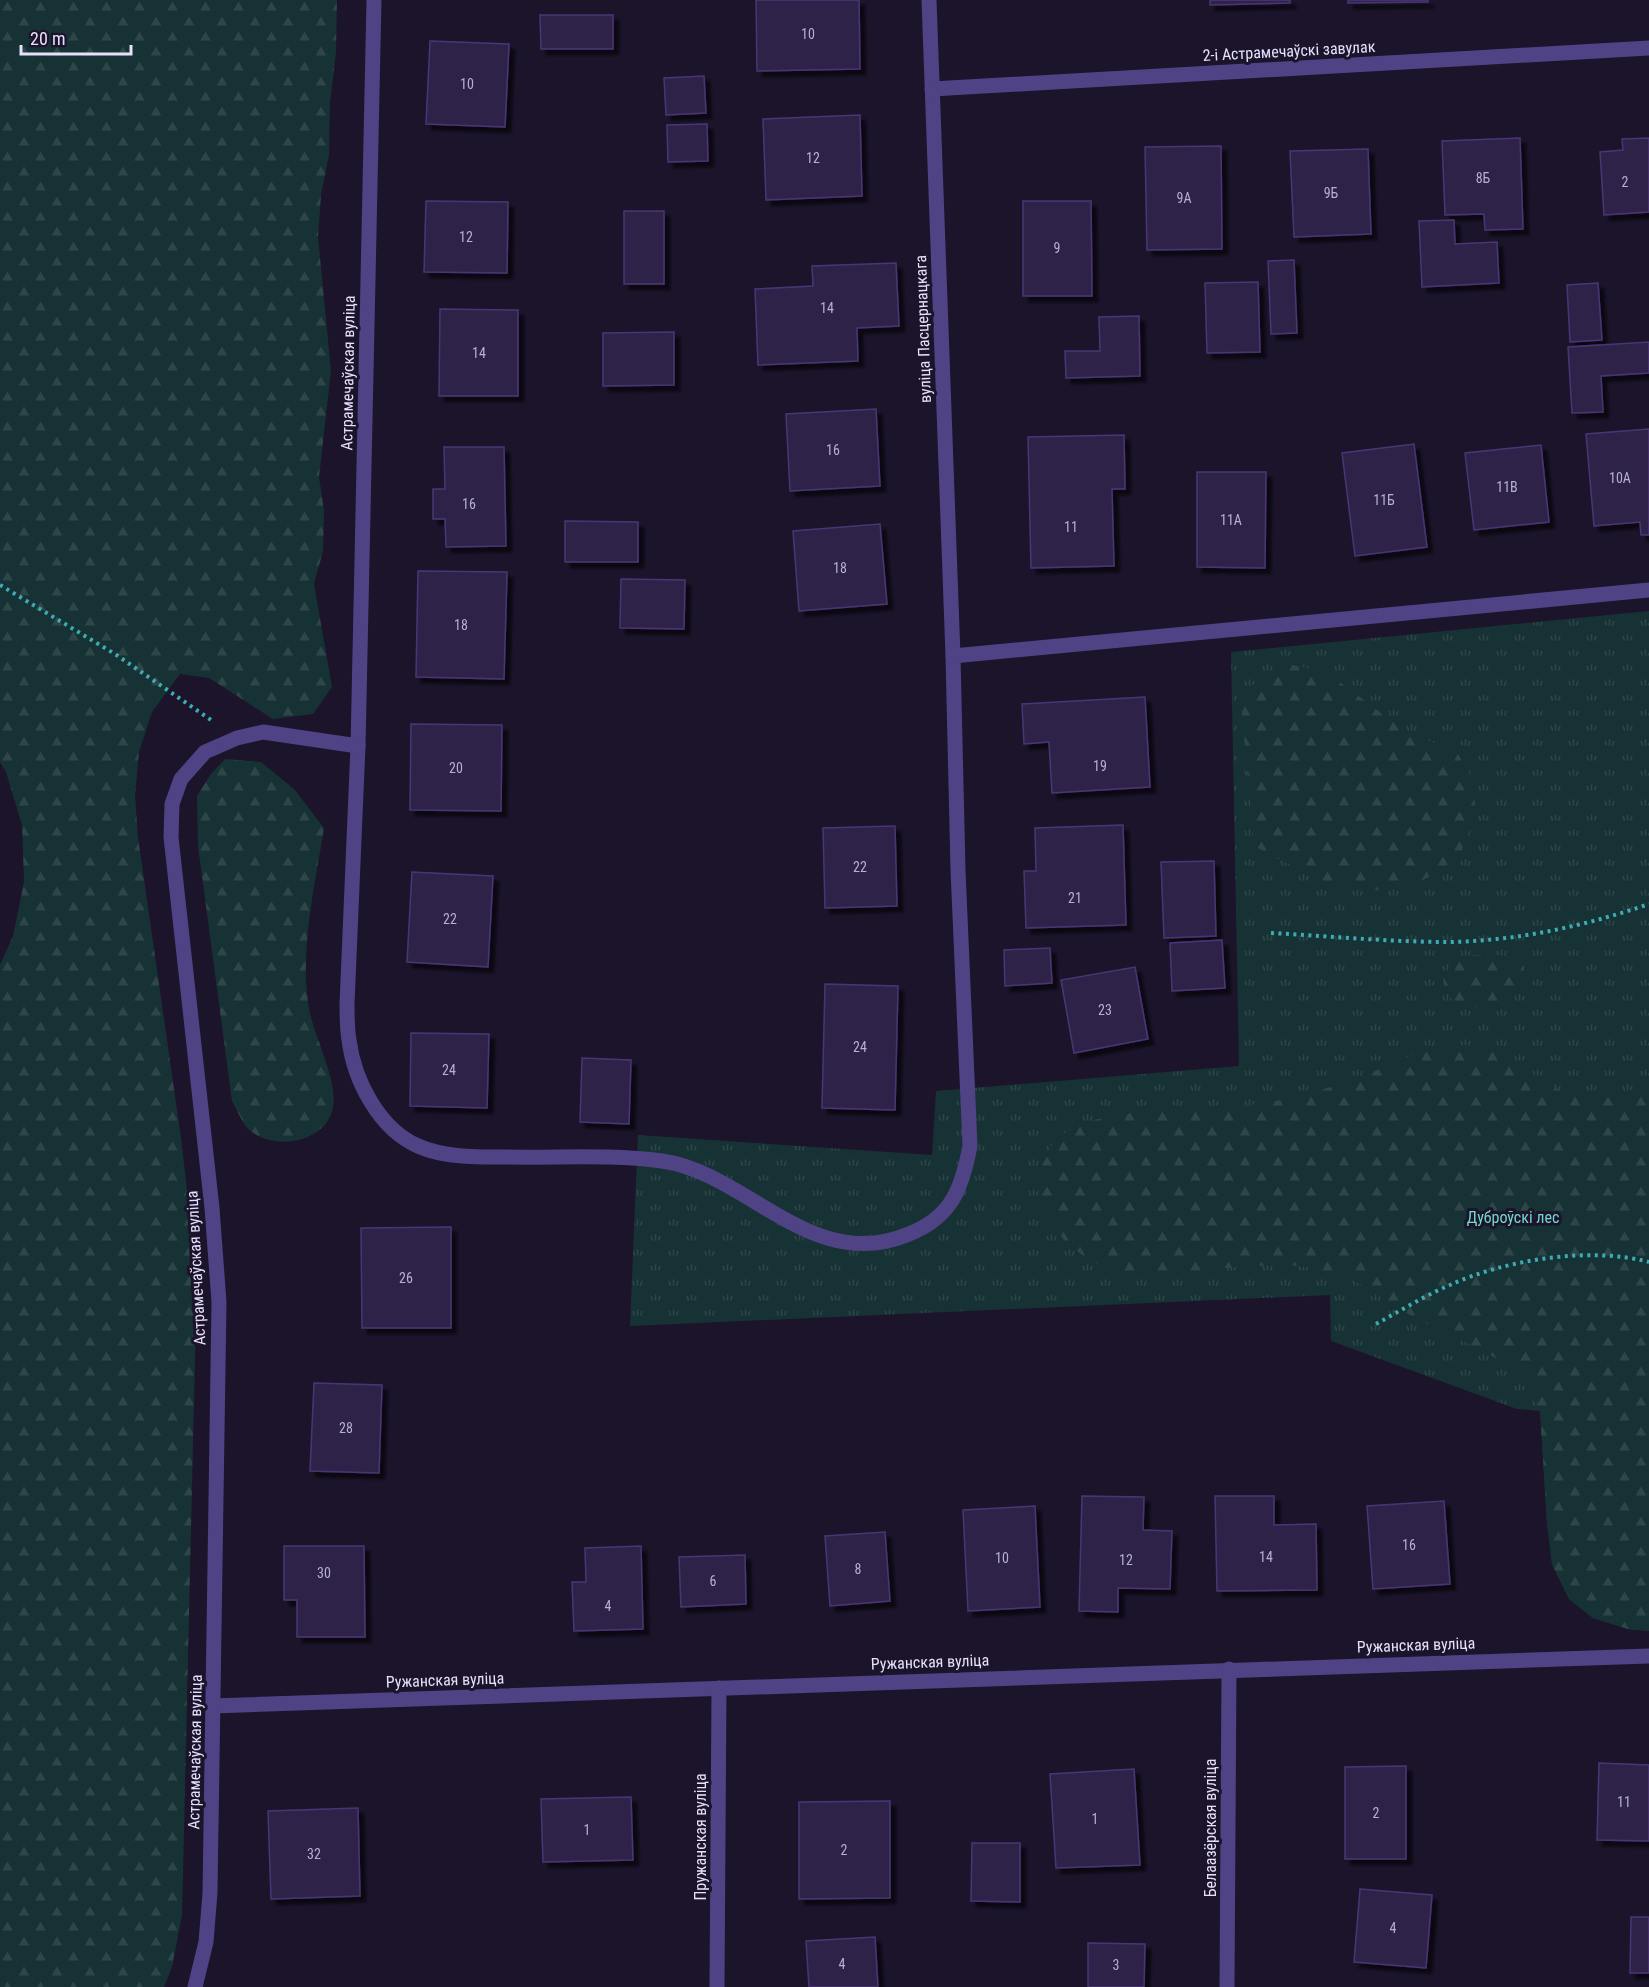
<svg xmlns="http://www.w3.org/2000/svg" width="1649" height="1987" font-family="'Roboto Condensed',sans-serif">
<defs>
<pattern id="grass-tufts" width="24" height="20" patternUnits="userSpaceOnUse" patternTransform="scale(1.5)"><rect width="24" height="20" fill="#173234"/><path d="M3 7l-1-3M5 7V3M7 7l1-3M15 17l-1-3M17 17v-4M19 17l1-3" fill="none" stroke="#2e4648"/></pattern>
<pattern id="forest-firs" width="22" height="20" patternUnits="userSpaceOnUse" patternTransform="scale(1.5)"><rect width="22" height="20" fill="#173234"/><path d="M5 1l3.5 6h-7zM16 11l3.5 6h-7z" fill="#2e4648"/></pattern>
<filter id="shadow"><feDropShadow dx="5.5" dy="5.5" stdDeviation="1.5" flood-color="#0009"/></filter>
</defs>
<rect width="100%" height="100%" fill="#1b142b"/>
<path fill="url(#grass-tufts)" d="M1649,611v1020l-21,-2 -35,-11 -24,-19 -17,-35 -5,-41 -7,-112 -23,-2 -186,-68 -1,-46 -700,31 8,-191 294,20 4,-64 303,-25 -8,-414z"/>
<g fill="url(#forest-firs)">
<path d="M0,0h337l-1,52 -6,51 -1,52 -8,40 -3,42 13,134 -12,106 5,34 -1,40 -9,33 18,103 -19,27 -40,5 -64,-41 -29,-4 -28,38 -13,40 -4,43 3,42 43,301 13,113 2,64 -14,600 -10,52 -8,20h-164v-1022l13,-29 11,-54 -2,-57 -16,-53 -6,-10z"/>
<path d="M1288,664l40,9 73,55 57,26 15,27 3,33 -15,39 -23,20 -34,15 -37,3 -38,-6 -75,-39 -14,-154z"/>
<path d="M225,759l36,3 33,27 30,39c-9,58 -25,122 -15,181 5,27 29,72 24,98 -6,36 -60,45 -85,22 -6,-7 -11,-19 -16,-28l-34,-255 -1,-50 14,-22z"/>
<path d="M1473,955c12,0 25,-1 37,2 25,8 13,37 -5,45 -50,24 -92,-30 -32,-47z"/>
<path d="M1464,1045c9,1 19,1 27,4 20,9 37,23 55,34 33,20 74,21 103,-5v553l-21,-2 -35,-11 -24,-19 -17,-35 -5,-41 -7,-113c-4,-12 -9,-23 -18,-32 -26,-26 -79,-45 -112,-63 -20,-11 -39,-26 -60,-36 -16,-7 -34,-11 -51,-13 -38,-2 -76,3 -113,5 -30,2 -62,6 -90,-8 -26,-13 -51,-38 -55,-68 -11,-87 95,-82 153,-86 33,-2 65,-3 96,-11 26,-6 52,-14 77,-24 23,-9 46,-22 70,-26 9,-2 18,-2 27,-3z"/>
</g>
<g fill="#2f224a" stroke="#4a3674" stroke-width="1.5" filter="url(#shadow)">
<path d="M756,0h103l1,69 -103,2z"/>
<path d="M1210,0h80v3l-80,2z"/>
<path d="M1348,0h80v2l-80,1z"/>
<path d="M540,15h73v34h-72z"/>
<path d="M430,41l79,3 -4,83 -79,-3z"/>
<path d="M704,76l2,37 -40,2 -2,-37z"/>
<path d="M860,115l2,81 -96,4 -3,-81z"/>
<path d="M707,124l1,37 -40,1 -1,-37z"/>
<path d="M1520,138l3,91 -38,1 -1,-16 -39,1 -3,-74z"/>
<path d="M1649,138v74l-45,3 -4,-63 23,-2 -1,-11z"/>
<path d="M1221,146l1,103 -75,1 -2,-103z"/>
<path d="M1368,149l3,85 -77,3 -4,-86z"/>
<path d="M426,201l82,1 -1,71 -83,-1z"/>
<path d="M1023,201h68l1,95h-69z"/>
<rect x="624" y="211" width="40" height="73"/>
<path d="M1454,220l1,24 42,-2 2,41 -77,4 -3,-66z"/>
<path d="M1294,260l3,73 -26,1 -3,-73z"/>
<path d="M896,263l3,63 -42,2 1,33 -100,4 -3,-76 58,-3 -1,-20z"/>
<path d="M1258,282l2,70 -53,1 -2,-70z"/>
<path d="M1598,283l4,57 -32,2 -3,-57z"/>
<path d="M440,309l78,1v86h-79z"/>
<path d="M1139,316l1,60 -74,2 -1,-27h35l-1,-34z"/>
<path d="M674,332v53l-71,1v-53z"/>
<path d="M1649,342v31l-48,3 2,36 -31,1 -4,-66z"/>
<path d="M876,409l4,77 -90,5 -4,-77z"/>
<path d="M1649,429v106h-8l-1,-13 -46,4 -8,-92z"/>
<path d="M1124,435l1,54h-13l2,77 -83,2 -3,-131z"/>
<path d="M1414,444l13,103 -72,9 -13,-103z"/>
<path d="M1541,445l8,77 -75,8 -9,-77z"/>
<path d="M444,447h60l2,99 -60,1 -1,-28h-12v-30h12z"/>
<path d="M1197,472h69l-1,96 -68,-1z"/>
<path d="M565,521l73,1v40h-73z"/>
<path d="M880,524l7,80 -88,7 -6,-80z"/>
<path d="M418,571l89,1 -3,107 -88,-2z"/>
<path d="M621,579l64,1 -1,49 -64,-1z"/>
<path d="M1145,697l5,90 -98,6 -3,-51 -25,2 -2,-40z"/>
<path d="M411,724l91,1 -1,86 -91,-1z"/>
<path d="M1123,825l3,100 -100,3 -2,-57h12l-1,-43z"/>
<path d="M895,826l2,80 -72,2 -2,-80z"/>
<path d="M1214,861l2,75 -52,2 -3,-76z"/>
<path d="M412,872l81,4 -5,91 -81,-5z"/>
<path d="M1222,940l3,48 -53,3 -2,-48z"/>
<path d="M1050,948l2,35 -47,3 -1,-36z"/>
<path d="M1135,967l13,72 -74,14 -13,-73z"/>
<path d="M825,984l73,2 -3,124 -73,-2z"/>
<path d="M411,1033l78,1 -2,74 -77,-2z"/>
<path d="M582,1058l49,2 -2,64 -49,-2z"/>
<path d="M451,1227v101h-89l-1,-100z"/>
<path d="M314,1383l68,2 -3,88 -69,-2z"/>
<path d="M1082,1496l62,1 -1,33 29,1 -2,58 -52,-1v24l-39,-1z"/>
<path d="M1215,1496h59v29l42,-1 1,66 -100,1z"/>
<path d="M1444,1501l6,83 -77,5 -6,-83z"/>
<path d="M1035,1506l5,101 -72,4 -5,-101z"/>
<path d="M885,1532l5,69 -60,5 -5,-70z"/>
<path d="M284,1546h80l1,91h-68v-37h-13z"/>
<path d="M641,1546l2,83 -69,2 -2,-49h14l-1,-34z"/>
<path d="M745,1555l1,49 -65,3 -2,-50z"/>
<path d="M1599,1763l50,2v76l-52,-1z"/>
<path d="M1406,1766v93h-61v-92z"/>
<path d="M1134,1769l6,96 -84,3 -6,-94z"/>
<path d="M631,1797l2,63 -90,2 -2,-63z"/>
<path d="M890,1801v97l-91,1v-97z"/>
<path d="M358,1808l2,88 -89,3 -3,-88z"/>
<path d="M972,1843h48v59l-49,-1z"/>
<path d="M1360,1889l72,6 -6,73 -72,-6z"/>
<path d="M1631,1917h18v56h-19z"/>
<path d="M875,1937l3,50h-69l-3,-46z"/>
<path d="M1088,1943l57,1 -1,43h-56z"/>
</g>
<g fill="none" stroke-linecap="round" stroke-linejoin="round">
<g stroke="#3dacb4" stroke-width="4" stroke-dasharray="3 4.5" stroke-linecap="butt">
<path d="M0,585l115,69 96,66"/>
<path d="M1271,933c59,3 119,9 177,9 69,-1 137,-16 201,-38"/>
<path d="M1376,1324c24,-13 48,-28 74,-39 55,-25 139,-39 199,-23"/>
</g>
<g stroke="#4f4385" stroke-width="15">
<path d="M374,0l-16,746 -11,258c0,12 0,24 2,36 5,40 30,89 69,106 27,12 61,11 90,11 50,1 103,-3 154,4 86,12 150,114 247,73 43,-17 53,-46 61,-88l-12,-276 -5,-214 -24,-656"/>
<path d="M932,89l717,-41"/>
<path d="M953,656l696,-66"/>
<path d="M213,1706l1436,-50"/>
<path d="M195,1987l11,-45 4,-49 9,-591 -7,-94 -41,-371 1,-33 9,-25 24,-27 32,-14 26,-6 95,14"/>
<path d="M717,1987l2,-299"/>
<path d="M1227,1987l2,-318"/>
</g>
</g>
<g text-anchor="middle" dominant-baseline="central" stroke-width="6" stroke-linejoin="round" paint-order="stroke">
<g font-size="14" fill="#b9b0d0">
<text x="808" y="34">10</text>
<text x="467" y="84">10</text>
<text x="813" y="158">12</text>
<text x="1483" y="178">8Б</text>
<text x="1625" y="182">2</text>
<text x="1331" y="193">9Б</text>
<text x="1184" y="198">9А</text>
<text x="466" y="237">12</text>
<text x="1057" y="248">9</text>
<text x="827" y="308">14</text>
<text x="479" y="353">14</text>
<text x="833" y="450">16</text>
<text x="1620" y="478">10А</text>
<text x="1507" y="487">11В</text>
<text x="1384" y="500">11Б</text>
<text x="469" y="504">16</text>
<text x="1231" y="520">11А</text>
<text x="1071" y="527">11</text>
<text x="840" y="568">18</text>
<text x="461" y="625">18</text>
<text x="1100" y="766">19</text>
<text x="456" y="768">20</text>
<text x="860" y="867">22</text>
<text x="1075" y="898">21</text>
<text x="450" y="919">22</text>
<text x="1105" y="1010">23</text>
<text x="860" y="1047">24</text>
<text x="449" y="1070">24</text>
<text x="406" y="1278">26</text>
<text x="346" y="1428">28</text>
<text x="1409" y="1545">16</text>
<text x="1266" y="1557">14</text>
<text x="1002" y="1558">10</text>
<text x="1126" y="1560">12</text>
<text x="858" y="1569">8</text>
<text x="324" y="1573">30</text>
<text x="713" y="1581">6</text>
<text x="608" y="1606">4</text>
<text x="1624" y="1802">11</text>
<text x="1376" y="1813">2</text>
<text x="1095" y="1819">1</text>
<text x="587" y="1830">1</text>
<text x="844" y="1850">2</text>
<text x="314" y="1854">32</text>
<text x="1393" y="1928">4</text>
<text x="842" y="1964">4</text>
<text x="1116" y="1965">3</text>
</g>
<g font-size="16" fill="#e7e0fc" stroke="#1b142b">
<text transform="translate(1289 51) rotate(-3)">2-і Астрамечаўскі завулак</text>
<text transform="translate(923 329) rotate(-92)">вуліца Пасцернацкага</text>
<text transform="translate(348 373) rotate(-89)">Астрамечаўская вуліца</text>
<text transform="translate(196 1268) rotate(-93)">Астрамечаўская вуліца</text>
<text transform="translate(1416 1645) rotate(-2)">Ружанская вуліца</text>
<text transform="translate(930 1662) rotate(-2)">Ружанская вуліца</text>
<text transform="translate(445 1680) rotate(-2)">Ружанская вуліца</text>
<text transform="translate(195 1752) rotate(-89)">Астрамечаўская вуліца</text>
<text transform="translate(1210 1828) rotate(-90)">Белаазёрская вуліца</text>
<text transform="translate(700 1837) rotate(-90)">Пружанская вуліца</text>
</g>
<g font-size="16" fill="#71d8cc" stroke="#1b142b">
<text x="1513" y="1217">Дуброўскі лес</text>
</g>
</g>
<path d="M21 45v9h110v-9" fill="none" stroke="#e7e0fc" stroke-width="3"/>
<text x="30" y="45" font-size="18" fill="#e7e0fc" stroke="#1b142b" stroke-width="4.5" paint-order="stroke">20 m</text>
</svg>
